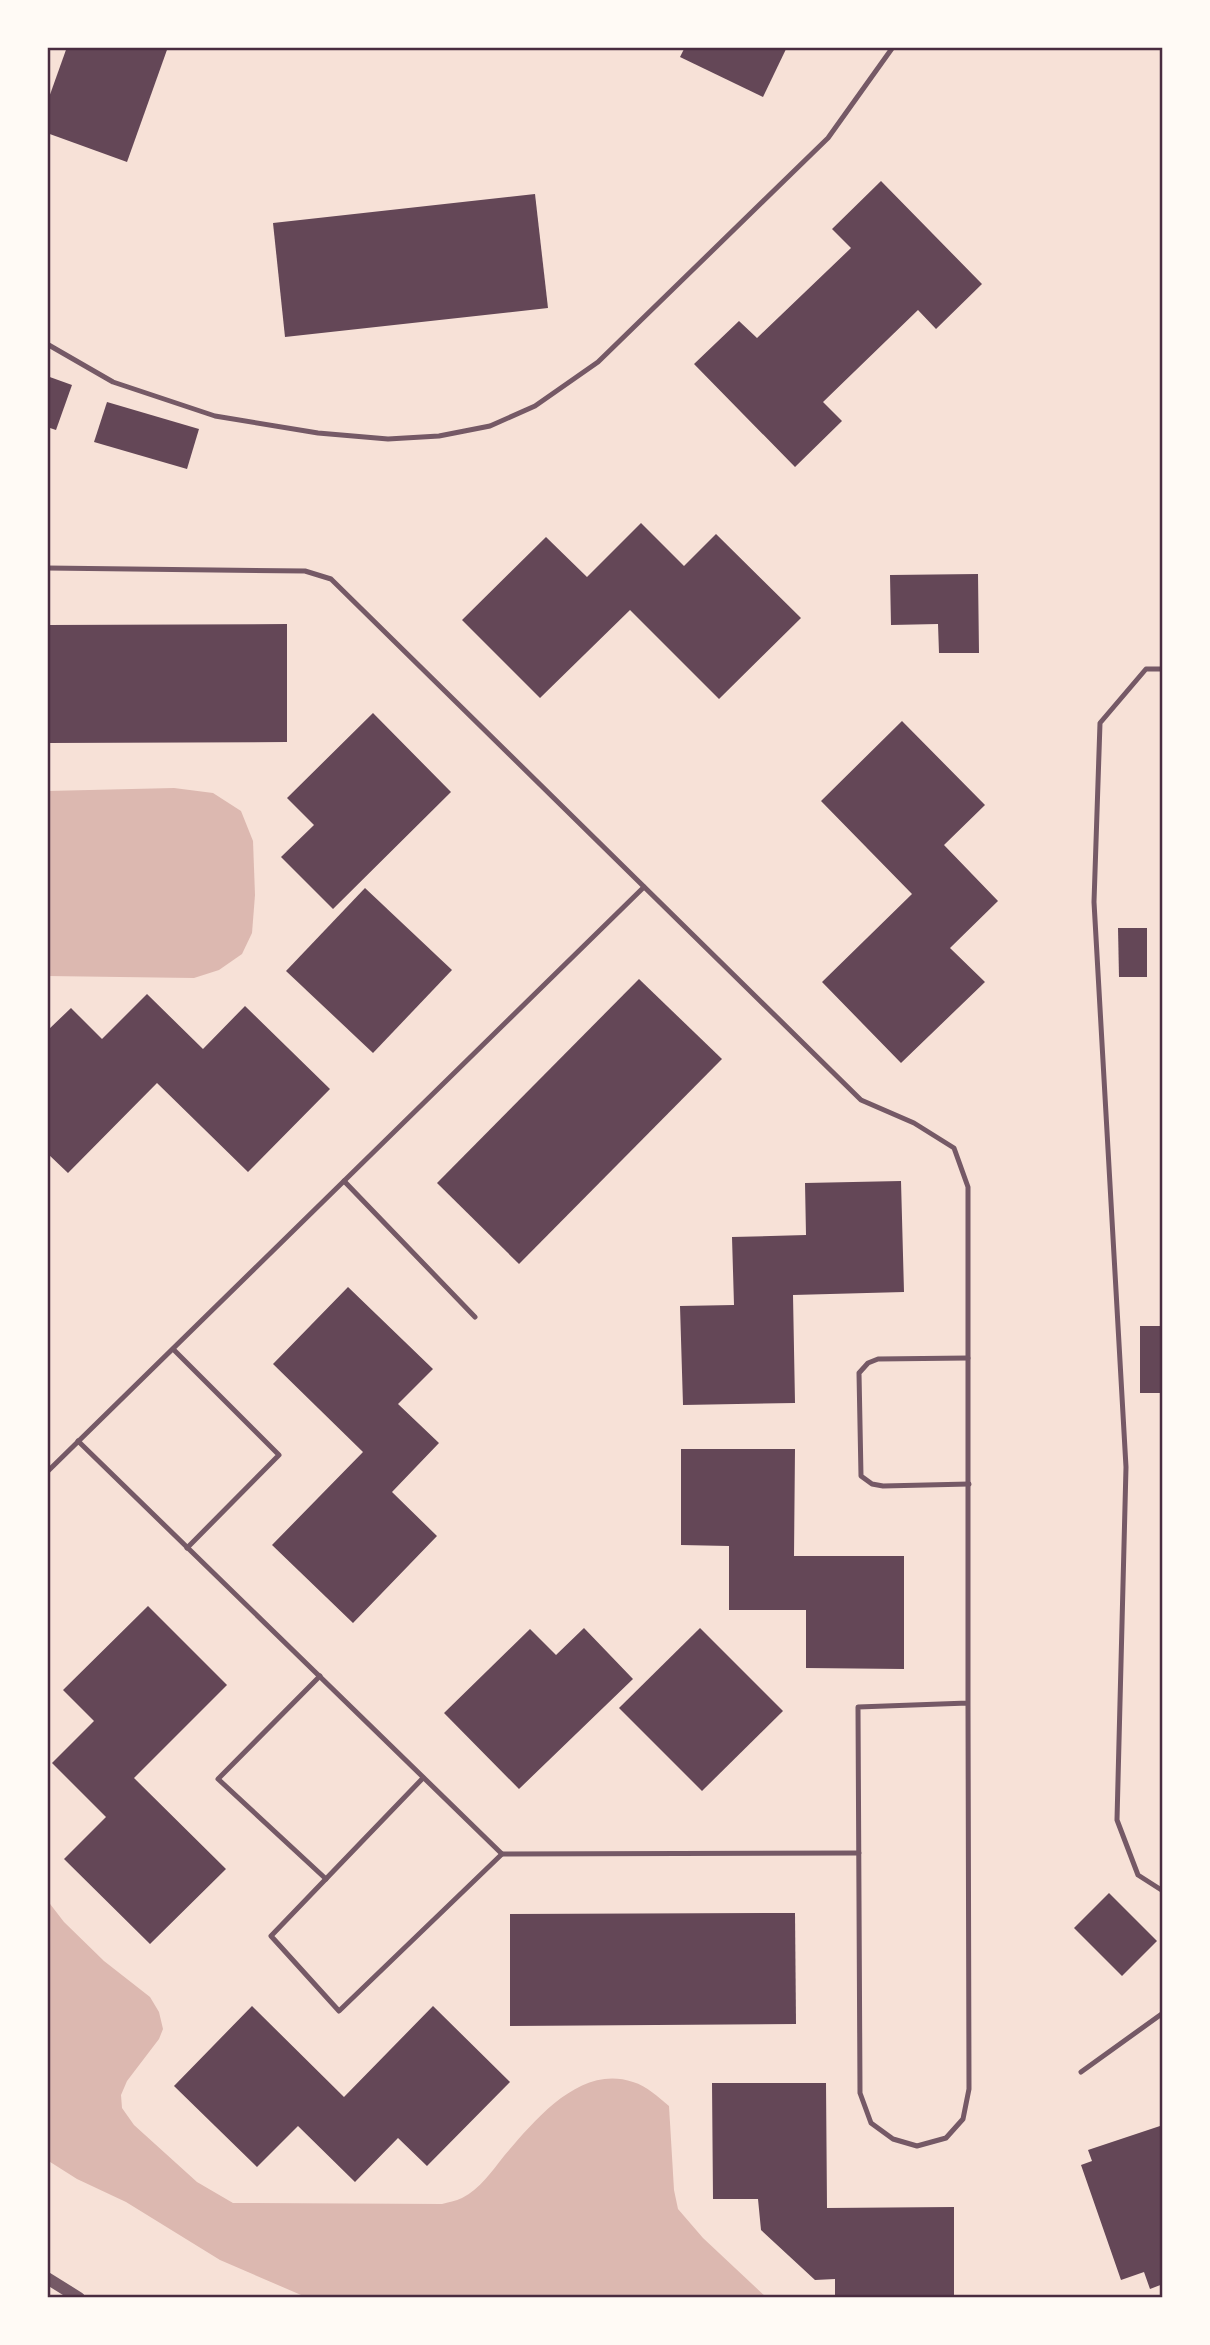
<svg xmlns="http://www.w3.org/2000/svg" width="1210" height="2345" font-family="Signika,sans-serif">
<rect width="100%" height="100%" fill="#f7e1d7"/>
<g fill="#dcb8b0">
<path d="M174,788l39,5 28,18 12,30 2,54 -3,38 -10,21 -23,16 -25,8 -147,-2v-185z"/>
<path d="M47,1900l17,22 40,39 46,36 9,15 4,17 -4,10 -32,42 -6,14 1,13 12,17 63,57 36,21 209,1c6,-2 14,-3 20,-6 18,-9 30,-27 42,-42 31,-36 76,-92 129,-74 14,4 25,15 36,24l5,84 4,19 25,29 64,60h-459l-88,-38 -94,-58 -49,-23 -30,-19z"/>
</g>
<g fill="#644757">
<path d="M67,47h101l-41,115 -80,-29v-30z"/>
<path d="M685,47h102l-24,50 -83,-40z"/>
<path d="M881,181l101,103 -46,45 -18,-19 -95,92 19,19 -47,46 -101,-103 45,-43 18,17 94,-90 -19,-19z"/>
<path d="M535,194l13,114 -263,29 -12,-114z"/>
<path d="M47,376l25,9 -16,45 -9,-3z"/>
<path d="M107,402l92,27 -12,40 -93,-27z"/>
<path d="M641,523l43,43 32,-32 85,84 -82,81 -89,-89 -90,88 -78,-78 84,-83 41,40z"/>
<path d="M978,574l1,79h-40l-1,-29 -47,1 -1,-50z"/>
<path d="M287,624v118l-240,1v-118z"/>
<path d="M373,713l78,79 -118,117 -52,-52 33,-32 -27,-27z"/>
<path d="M902,721l83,84 -41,40 54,56 -48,47 35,34 -84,81 -79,-81 90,-88 -91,-93z"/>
<path d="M365,888l87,82 -79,83 -87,-82z"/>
<path d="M1118,928h29v49h-28z"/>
<path d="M639,979l83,80 -203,205 -82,-81z"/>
<path d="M147,994l56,55 42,-43 85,83 -82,83 -91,-89 -89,90 -21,-20v-122l24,-23 31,31z"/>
<path d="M901,1181l3,111 -111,3 2,108 -112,2 -3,-99 54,-1 -2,-68 74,-2 -1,-52z"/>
<path d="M348,1287l85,82 -35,35 41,39 -47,49 45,44 -84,87 -81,-78 91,-93 -90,-88z"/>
<rect x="1140" y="1326" width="23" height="67"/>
<path d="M681,1449h114l-1,107h110v113l-98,-1v-58h-77v-64l-48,-1z"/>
<path d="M148,1606l79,79 -93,93 92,91 -76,75 -86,-85 42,-42 -54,-54 42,-42 -31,-31z"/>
<path d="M584,1628l49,51 -114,110 -75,-76 86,-84 26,26z"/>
<path d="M700,1628l83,83 -81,80 -83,-83z"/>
<path d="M1109,1893l48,48 -35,35 -48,-48z"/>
<path d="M795,1913l1,111 -286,2v-112z"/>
<path d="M252,2006l92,91 89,-91 77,76 -83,84 -29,-28 -43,44 -57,-56 -41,41 -83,-81z"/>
<path d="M712,2083h114l1,125 127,-1v91h-119v-19l-20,1 -54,-50 -3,-31h-45z"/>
<path d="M1163,2125v159l-13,5 -6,-17 -23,8 -40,-115 11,-4 -4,-11z"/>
</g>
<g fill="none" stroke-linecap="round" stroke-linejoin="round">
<g stroke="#755966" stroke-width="5">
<path d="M47,344l66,38 102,34 103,17 70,6 51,-3 51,-10 45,-20 63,-44 230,-224 65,-91"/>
<path d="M47,568l258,3 26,8 530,521 53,23 40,25 14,39v516l-110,4 2,386 11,30 22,16 24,7 29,-8 17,-19 6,-30 -1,-386"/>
<path d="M1163,669h-17l-46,54 -6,179 32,565 -9,353 21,55 25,16"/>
<path d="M344,1181l131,136"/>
<path d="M173,1349l106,106 -92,93"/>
<path d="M968,1358l-90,1 -10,4 -9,10 2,103 11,8 11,2 86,-2"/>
<path d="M78,1441l424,413 357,-1"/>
<path d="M47,1472l597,-585"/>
<path d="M320,1676l-102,103 108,100"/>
<path d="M423,1778l-152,158 68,75 163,-157"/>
<path d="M1081,2072l82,-59"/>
</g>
<path stroke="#755966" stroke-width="12" d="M47,2278l32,20"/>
</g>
<rect width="1210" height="2345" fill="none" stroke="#fffaf5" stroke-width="98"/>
<rect x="49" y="49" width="1112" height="2247" fill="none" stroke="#4a2c40" stroke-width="2.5"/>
</svg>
